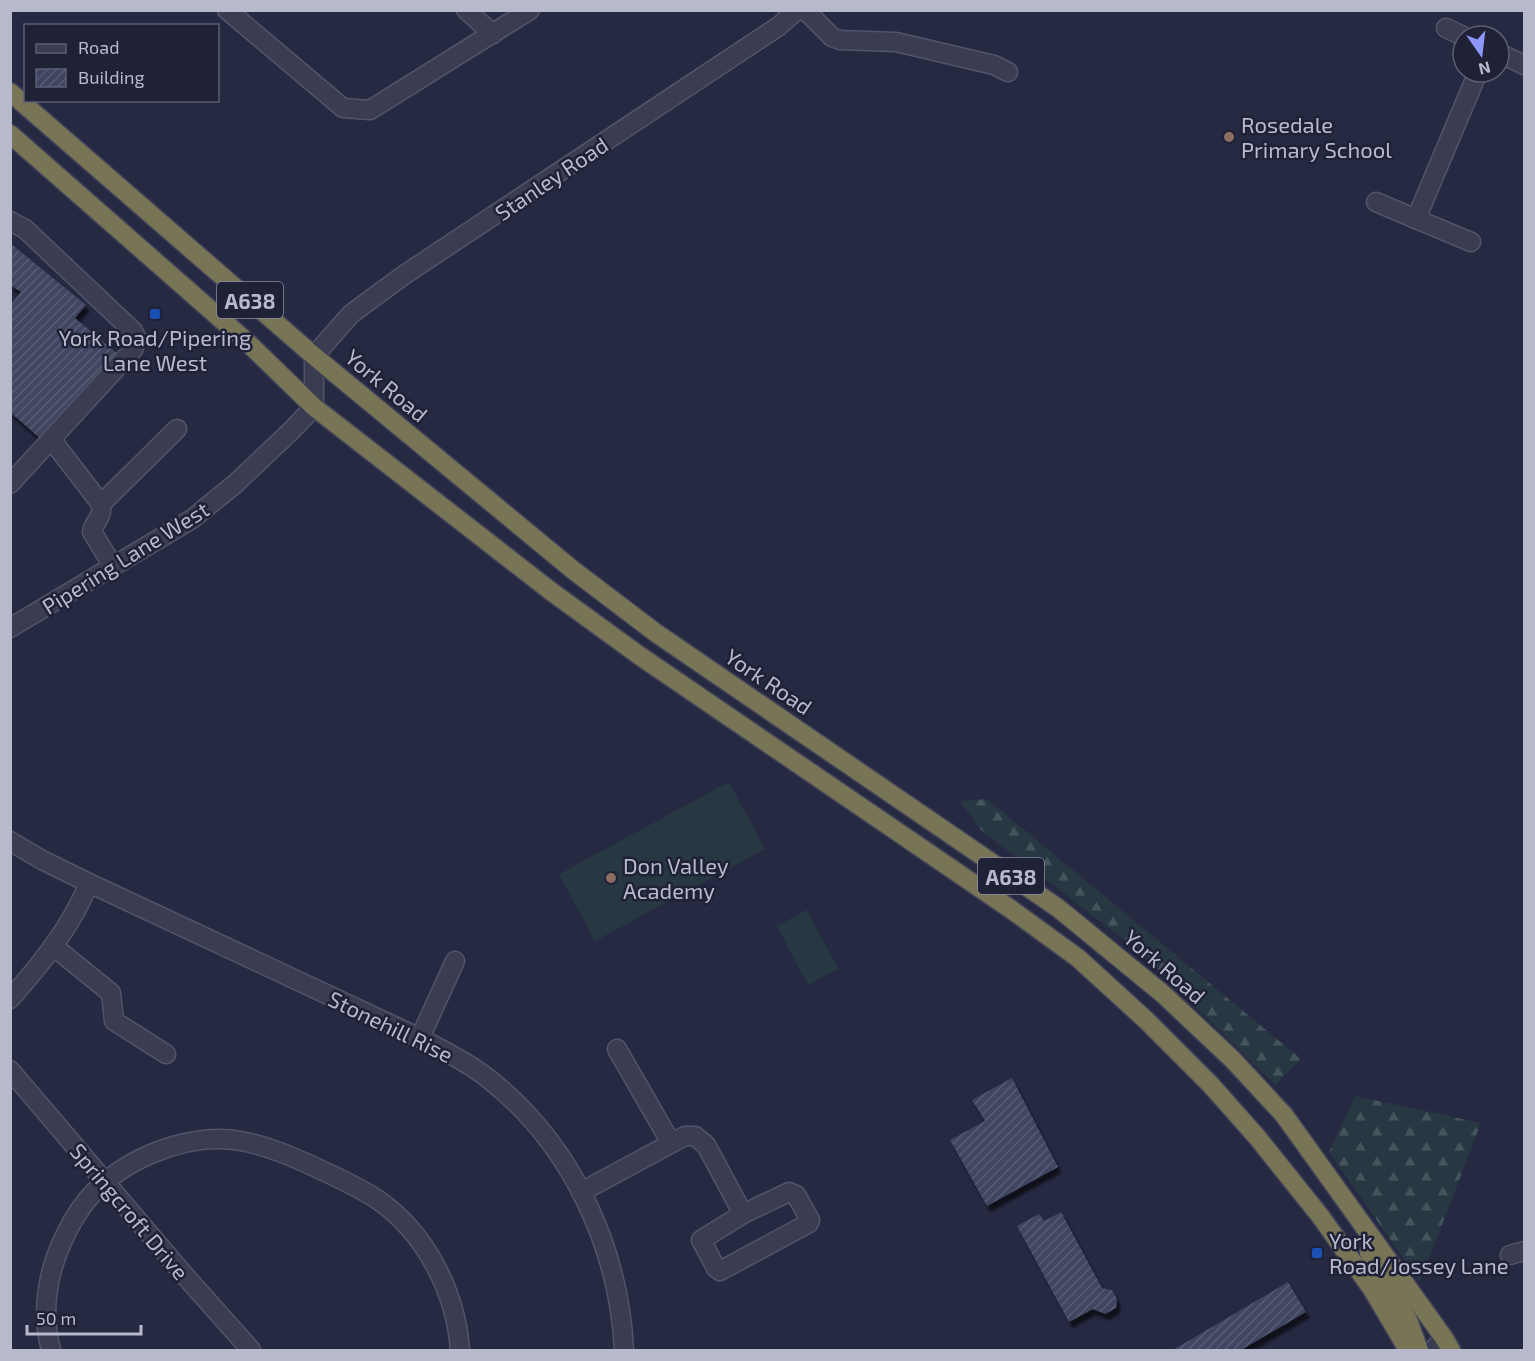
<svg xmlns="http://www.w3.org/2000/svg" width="1535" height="1361" font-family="'Exo 2',sans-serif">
<defs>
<pattern id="forest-firs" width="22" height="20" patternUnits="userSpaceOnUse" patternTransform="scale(1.5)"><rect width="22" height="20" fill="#283843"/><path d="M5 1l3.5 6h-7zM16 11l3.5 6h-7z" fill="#45535d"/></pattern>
<pattern id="building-hatch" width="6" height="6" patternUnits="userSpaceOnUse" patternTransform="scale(1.5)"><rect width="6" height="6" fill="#3f4460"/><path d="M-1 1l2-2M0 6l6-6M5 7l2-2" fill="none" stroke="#585d76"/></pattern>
<filter id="shadow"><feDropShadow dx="3.5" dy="6" stdDeviation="1.5" flood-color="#0009"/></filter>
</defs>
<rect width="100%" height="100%" fill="#262942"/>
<g fill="#283843">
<path d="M729,782l36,67 -170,92 -36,-67z"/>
<path d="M807,910l31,59 -30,16 -31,-59z"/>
</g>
<g fill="url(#forest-firs)">
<path d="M987,799l314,260 -26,26 -137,-135 -157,-120 -21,-29z"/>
<path d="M1355,1096l126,27 -61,159 -91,-130z"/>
</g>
<g fill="url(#building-hatch)" filter="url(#shadow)">
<path d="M10,243l76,62 -11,13 45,38 -77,85 -33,-29v-107l11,-13 -11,-7z"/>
<path d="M1012,1078l46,89 -71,39 -37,-66 35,-19 -13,-21z"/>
<path d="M1061,1212l41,76 10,2 5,9 -1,9 -11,6 -12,-5 -24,13 -52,-96 22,-12 5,7z"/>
<path d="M1288,1282l18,30 -65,38h-68z"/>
</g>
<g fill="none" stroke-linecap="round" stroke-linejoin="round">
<defs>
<g id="minor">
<path d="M227,10l116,98 27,2 160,-100"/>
<path d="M466,10l27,24"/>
<path d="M805,10l27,27 8,3 56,2 98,23 14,7"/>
<path d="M1446,28l17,8"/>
<path d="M1499,53l25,12"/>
<path d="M1376,202l40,17 62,-147"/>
<path d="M1416,219l55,23"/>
<path d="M10,221l15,8 108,102 4,8 -4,11 -123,134"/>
<path d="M51,439l50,65c2,15 -7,16 -9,28l21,34"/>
<path d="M101,504l76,-75"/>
<path d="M10,628l182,-109 43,-35 57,-54 22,-23v-51l37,-42 53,-39 375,-249 18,-16"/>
<path d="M10,841l32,19 47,23 331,155c24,13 49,25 70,42 82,65 129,168 134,270"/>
<path d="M53,946l58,47 3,28 52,33"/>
<path d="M10,999c32,-36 61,-72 79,-116"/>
<path d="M420,1038l35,-77"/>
<path d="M617,1049l54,94"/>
<path d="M10,1070l176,207 65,73"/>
<path d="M581,1192l104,-56h10l11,9 37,69 46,-22 7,3 14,25 -1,3 -89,48 -4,-3 -15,-28 42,-26"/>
<path d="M1510,1255l14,-4"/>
<path d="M51,1350c-10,-36 -4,-76 12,-110 5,-11 11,-22 18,-32 32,-46 104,-77 160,-67 27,5 52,16 76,27 21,10 42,19 61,32 48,33 78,93 82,150"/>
<path d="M1433,1350l11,-12"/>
</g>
<g id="highway">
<path d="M10,92l304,264 259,214 83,63 402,275 105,86 70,66 51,55 160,223 7,12"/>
<path d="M10,134l237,208 67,65 238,185 88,64 372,254 66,48 69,63 63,63 47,53 64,80 51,72 36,61"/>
<path d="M1369,1253l39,67 11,30"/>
</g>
</defs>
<use href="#minor" stroke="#525469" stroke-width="21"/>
<use href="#highway" stroke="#424459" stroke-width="21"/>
<use href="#minor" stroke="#3a3d52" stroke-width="18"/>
<use href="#highway" stroke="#787557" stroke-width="18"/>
</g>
<g fill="#8d6e63" stroke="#1f2137" stroke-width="2">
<circle cx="1229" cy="137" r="6"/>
<circle cx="611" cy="878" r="6"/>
</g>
<g fill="#1a4fb4" stroke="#1f2137" stroke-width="2">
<rect x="149" y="308" width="12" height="12" rx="3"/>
<rect x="1311" y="1247" width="12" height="12" rx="3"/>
</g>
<g text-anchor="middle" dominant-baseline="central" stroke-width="5" stroke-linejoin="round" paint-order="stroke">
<g fill="#1f2137" stroke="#898b9f" stroke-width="1.5">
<rect x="217" y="282" width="66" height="36" rx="4.5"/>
<rect x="978" y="858" width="66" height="36" rx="4.5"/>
</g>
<g font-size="21" font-weight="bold" fill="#b7b9cc">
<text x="250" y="300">A638</text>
<text x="1011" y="876">A638</text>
</g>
<g font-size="22" fill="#b7b9cc" stroke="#1f2137" text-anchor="start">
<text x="1241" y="124">Rosedale<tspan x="1241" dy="25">Primary School</tspan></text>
<text x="155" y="337" text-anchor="middle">York Road/Pipering<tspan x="155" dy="25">Lane West</tspan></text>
<text x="623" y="865">Don Valley<tspan x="623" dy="25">Academy</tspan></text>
<text x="1329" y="1240">York<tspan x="1329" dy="25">Road/Jossey Lane</tspan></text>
</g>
<g font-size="22" fill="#b7b9cc" stroke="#1f2137">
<text transform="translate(551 178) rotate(-34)">Stanley Road</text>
<text transform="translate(387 385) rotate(40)">York Road</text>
<text transform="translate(125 557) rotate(-32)">Pipering Lane West</text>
<text transform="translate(769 681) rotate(34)">York Road</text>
<text transform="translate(1165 966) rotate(41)">York Road</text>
<text transform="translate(391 1026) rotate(26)">Stonehill Rise</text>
<text transform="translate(130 1211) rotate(50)">Springcroft Drive</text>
</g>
</g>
<rect width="1535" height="1361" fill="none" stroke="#b7b9cc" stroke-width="24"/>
<rect x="24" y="24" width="195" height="78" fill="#1f2137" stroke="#5c5e73" stroke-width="1.5"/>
<rect x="36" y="44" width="30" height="9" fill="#3a3d52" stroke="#5c5e73" stroke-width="1.5"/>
<text x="78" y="54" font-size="18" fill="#b7b9cc">Road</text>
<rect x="36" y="69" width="30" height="18" fill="url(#building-hatch)" stroke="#5c5e73" stroke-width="1.5"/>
<text x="78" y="84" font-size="18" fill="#b7b9cc">Building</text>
<g transform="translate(1481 54) rotate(166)"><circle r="28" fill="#1f2137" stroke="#5c5e73" stroke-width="1.5"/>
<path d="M0-4.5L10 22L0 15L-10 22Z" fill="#8d97fb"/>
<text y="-9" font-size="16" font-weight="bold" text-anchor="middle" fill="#b7b9cc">N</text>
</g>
<path d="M27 1325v9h114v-9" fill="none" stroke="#b7b9cc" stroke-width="3"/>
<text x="36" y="1325" font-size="18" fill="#b7b9cc" stroke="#1f2137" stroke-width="4.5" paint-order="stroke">50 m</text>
</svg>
